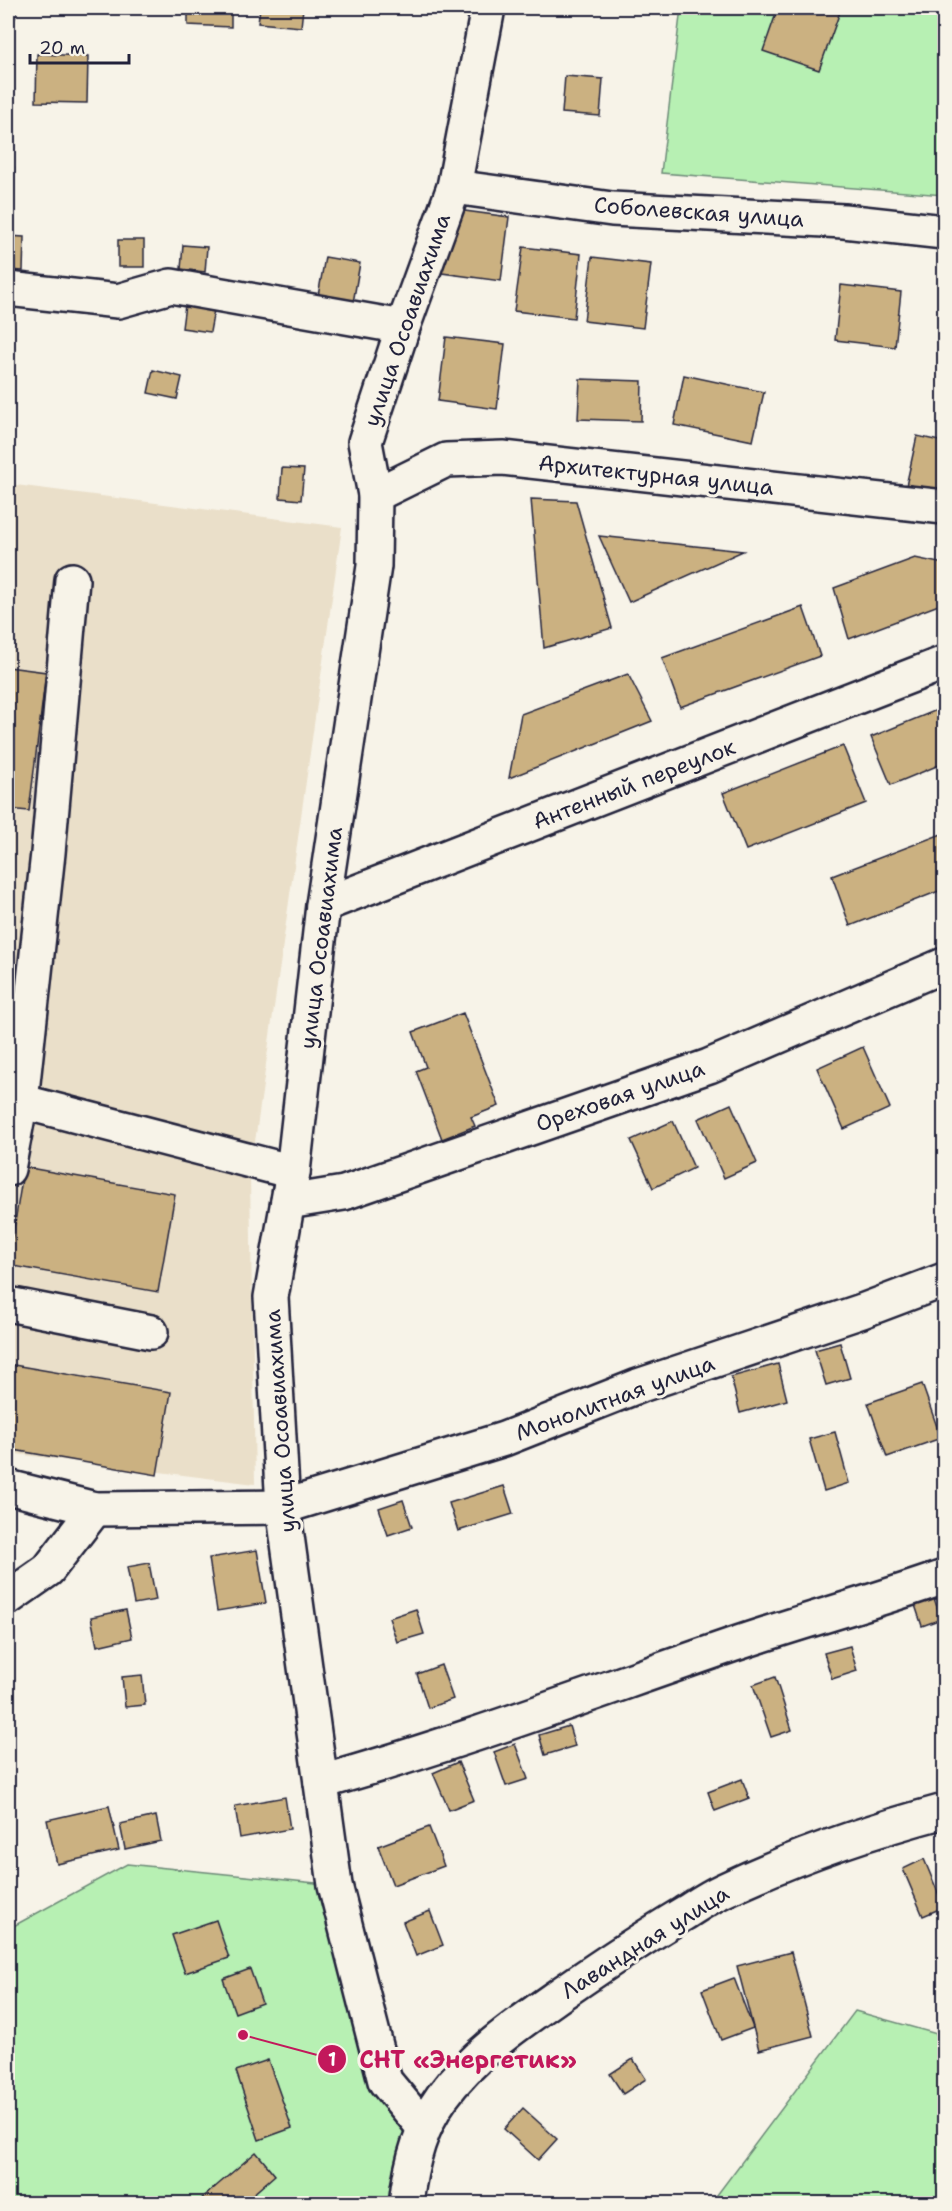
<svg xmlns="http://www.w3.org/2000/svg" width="952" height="2211" font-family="'Shantell Sans',sans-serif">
<rect width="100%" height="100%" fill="#f7f3e8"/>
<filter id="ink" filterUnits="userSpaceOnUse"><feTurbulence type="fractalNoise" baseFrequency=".0167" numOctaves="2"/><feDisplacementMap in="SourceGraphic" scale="12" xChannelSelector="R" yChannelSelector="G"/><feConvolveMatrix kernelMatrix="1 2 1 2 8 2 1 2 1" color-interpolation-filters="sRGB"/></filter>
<g filter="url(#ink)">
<path fill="#eadfc9" d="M8,484l334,43 -92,650 5,307 -247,-31z"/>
<g fill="#b7f0b3" stroke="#6c8977" stroke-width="1.5">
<path d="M681,8h263v187l-283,-22z"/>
<path d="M127,1864l208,21 50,196 39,47 -18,75 -398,1v-275z"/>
<path d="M855,2011l89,25v167h-233z"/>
</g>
<g fill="#cbb181" stroke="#22223b" stroke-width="1.5">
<path d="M8,8h8l-1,10 -7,-1z"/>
<path d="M188,8h43v19l-43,-2z"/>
<path d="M260,8h43l-2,19 -43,-4z"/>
<path d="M778,8h57l6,1 -22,61 -56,-19z"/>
<path d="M37,54l51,2 -1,47 -51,-1z"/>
<path d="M565,76l38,3 -3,37 -38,-3z"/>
<path d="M8,167h6l-3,44h-3z"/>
<path d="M450,209l59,8 -8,64 -59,-8z"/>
<path d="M8,236l16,1 -1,34 -15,-1z"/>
<rect x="118" y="240" width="26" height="27"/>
<path d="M183,245l24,2 -2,25 -24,-3z"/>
<path d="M523,247l58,7 -7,64 -60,-7z"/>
<path d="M325,257l35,6 -7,40 -35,-7z"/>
<path d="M592,257l59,7 -8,64 -59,-7z"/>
<path d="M841,285l60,7 -6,55 -60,-7z"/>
<path d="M185,305l29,5 -4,22 -28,-4z"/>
<path d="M446,337l59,7 -8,65 -59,-8z"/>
<path d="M153,370l29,7 -5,22 -29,-6z"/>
<path d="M684,375l80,17 -11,49 -79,-16z"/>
<path d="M580,379l62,2 -1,40 -63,-2z"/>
<path d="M917,436l27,6v52l-38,-8z"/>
<path d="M282,468l22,1 -3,31 -21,-2z"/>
<path d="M531,499l45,2 36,127 -68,20z"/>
<path d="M599,536l144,15 -114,51z"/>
<path d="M915,558l29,6v39l-95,36 -15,-51z"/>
<path d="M803,607l17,49 -140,51 -18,-49z"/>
<path d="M8,667l38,5 -17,139 -21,-2z"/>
<path d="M628,674l24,47 -143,57 12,-64z"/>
<path d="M944,707v56l-53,22 -20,-48z"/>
<path d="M843,746l23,57 -120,47 -23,-57z"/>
<path d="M944,833v56l-94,37 -18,-50z"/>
<path d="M463,1013l36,93 -28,11 4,9 -33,13 -26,-68 10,-4 -13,-35z"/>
<path d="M863,1047l27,61 -46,21 -27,-61z"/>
<path d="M731,1104l26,59 -33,15 -26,-59z"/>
<path d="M673,1121l21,47 -41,20 -22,-48z"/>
<path d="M24,1167l151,27 -17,98 -150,-27z"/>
<path d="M840,1343l10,35 -24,7 -11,-35z"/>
<path d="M8,1364l163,28 -14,83 -149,-26z"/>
<path d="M778,1364l9,36 -47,13 -9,-36z"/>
<path d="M922,1384l19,54 -54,19 -19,-54z"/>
<path d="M835,1432l14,51 -25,8 -15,-52z"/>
<path d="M504,1486l9,28 -55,17 -9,-28z"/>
<path d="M403,1500l9,27 -24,8 -9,-27z"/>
<path d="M257,1550l9,53 -49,8 -8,-53z"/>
<path d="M149,1563l7,37 -22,4 -7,-37z"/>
<path d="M934,1598l7,21 -19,7 -7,-21z"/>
<path d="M416,1609l8,25 -27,8 -8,-24z"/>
<path d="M126,1610l6,28 -35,8 -6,-29z"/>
<path d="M850,1646l7,25 -25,8 -8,-26z"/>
<path d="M441,1665l12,34 -25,9 -11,-34z"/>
<path d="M142,1675l3,30 -20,2 -3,-30z"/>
<path d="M775,1677l17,53 -21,7 -18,-52z"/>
<path d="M569,1726l6,20 -30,9 -6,-20z"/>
<path d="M515,1744l13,35 -22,7 -12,-34z"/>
<path d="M458,1762l16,38 -25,10 -16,-37z"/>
<path d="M742,1779l7,19 -34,13 -7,-19z"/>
<path d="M285,1797l5,32 -50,9 -5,-32z"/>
<path d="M109,1806l10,44 -62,14 -10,-44z"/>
<path d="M156,1816l5,25 -36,8 -5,-25z"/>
<path d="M429,1827l15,39 -51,19 -15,-39z"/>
<path d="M924,1859l20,48 -21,9 -20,-47z"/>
<path d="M430,1911l13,34 -27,11 -13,-34z"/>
<path d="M216,1920l13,38 -44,15 -13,-38z"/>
<path d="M791,1952l22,84 -54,14 -22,-84z"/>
<path d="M250,1969l12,34 -27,10 -12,-34z"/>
<path d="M734,1978l19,50 -32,12 -19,-50z"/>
<path d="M633,2059l13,20 -23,15 -13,-20z"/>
<path d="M268,2060l24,68 -33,12 -23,-69z"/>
<path d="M523,2108l34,31 -19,21 -34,-31z"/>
<path d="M256,2152l19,23 -33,29h-39l-3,-4z"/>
</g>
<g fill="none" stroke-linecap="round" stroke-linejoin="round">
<defs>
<g id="minor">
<path d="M454,187l158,22 232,12 100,11"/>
<path d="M8,289l110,12 53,-15 232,41"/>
<path d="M375,495l71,-35 57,-2 441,49"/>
<path d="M323,905l621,-242"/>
<path d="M8,1098l285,74"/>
<path d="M8,1169l13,-68 27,-248 24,-273"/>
<path d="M288,1202l56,-9 365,-127 235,-101"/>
<path d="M8,1304l143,28"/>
<path d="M8,1487l87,22 188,-2 221,-68 134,-53 224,-75 82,-31"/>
<path d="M8,1598l40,-28 47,-61"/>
<path d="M321,1782c139,-39 274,-90 411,-137 70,-24 142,-43 212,-68"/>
<path d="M424,2128l-39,-47 -50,-196 -52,-378 -12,-210 22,-125 30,-267 51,-339 1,-71 -10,-53 38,-115 51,-140 34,-179"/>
<path d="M406,2204c4,-37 14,-77 36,-107 33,-45 79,-75 123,-106 39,-27 78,-53 118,-77 13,-8 26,-17 39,-23 71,-34 147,-60 222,-80"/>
</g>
</defs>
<use href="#minor" stroke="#22223b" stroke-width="38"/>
<use href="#minor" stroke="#f7f3e8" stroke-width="33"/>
</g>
</g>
<g text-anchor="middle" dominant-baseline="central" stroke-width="6" stroke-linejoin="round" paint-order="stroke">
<g font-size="22" fill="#22223b" stroke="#f7f3e8">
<text transform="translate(699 212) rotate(4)">Соболевская улица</text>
<text transform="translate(407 320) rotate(-71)">улица Осоавиахима</text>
<text transform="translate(656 475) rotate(6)">Архитектурная улица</text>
<text transform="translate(634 784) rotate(-21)">Антенный переулок</text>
<text transform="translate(321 938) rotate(-83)">улица Осоавиахима</text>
<text transform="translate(620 1096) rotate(-19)">Ореховая улица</text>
<text transform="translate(615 1398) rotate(-20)">Монолитная улица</text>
<text transform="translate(280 1421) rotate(-94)">улица Осоавиахима</text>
<text transform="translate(645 1942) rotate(-32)">Лавандная улица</text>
</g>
</g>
<path fill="none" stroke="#c2185b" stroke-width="2" d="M243 2035L332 2059"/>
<g fill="#c2185b" stroke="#f7f3e8" stroke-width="2">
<circle cx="243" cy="2035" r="6"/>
<circle cx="332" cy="2059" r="15"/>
</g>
<g font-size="18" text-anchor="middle" font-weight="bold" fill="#fff">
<text x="332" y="2066">1</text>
</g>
<g font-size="24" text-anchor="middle" font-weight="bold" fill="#c2185b" stroke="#f7f3e8" stroke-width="6" stroke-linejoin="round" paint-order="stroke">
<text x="468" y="2068">СНТ «Энергетик»</text>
</g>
<rect width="952" height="2211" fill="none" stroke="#f7f3e8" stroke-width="30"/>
<rect x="15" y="15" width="922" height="2181" fill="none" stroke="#22223b" stroke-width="2" filter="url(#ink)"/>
<path d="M30 54v9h99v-9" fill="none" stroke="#22223b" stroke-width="3"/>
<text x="39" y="54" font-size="18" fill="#22223b" stroke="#f7f3e8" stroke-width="4.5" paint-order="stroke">20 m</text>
</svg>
